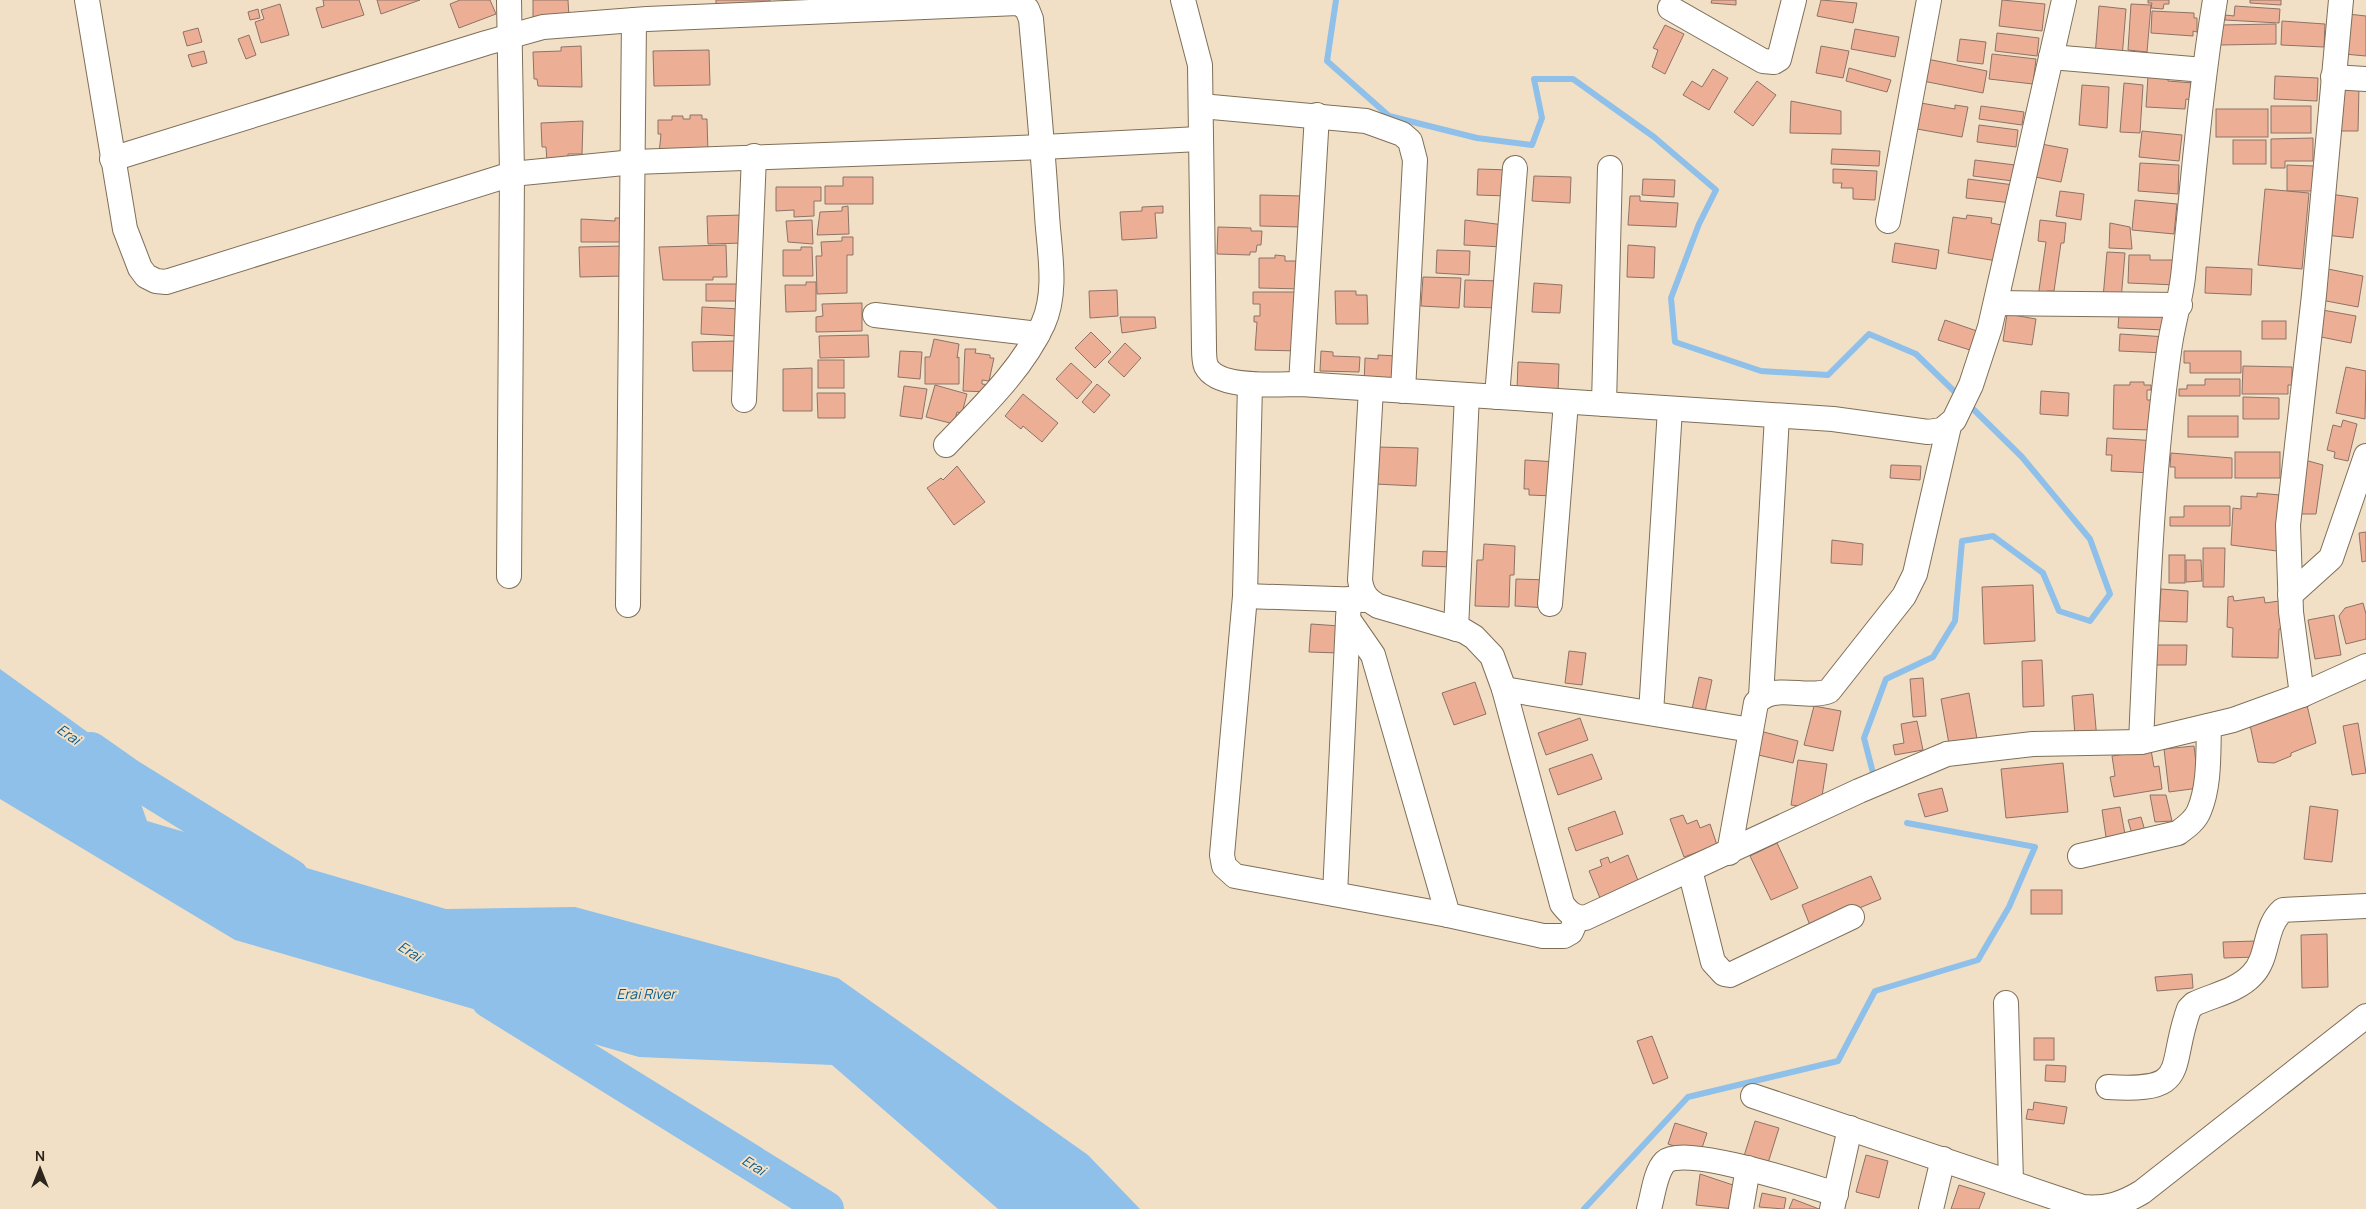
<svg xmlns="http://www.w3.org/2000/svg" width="2366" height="1209" font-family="Manrope,sans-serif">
<rect width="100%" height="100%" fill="#f2e0c6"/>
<path fill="#8ec0ea" d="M0,669l125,90 22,62 299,88 129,-2 263,71 250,177 52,54h-142l-166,-144 -193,-8 -404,-117 -235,-141z"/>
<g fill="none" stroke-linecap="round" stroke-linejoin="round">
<g stroke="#8ec0ea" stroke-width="6">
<path d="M1336,0l-9,61 62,55 88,22 55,7 10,-27 -8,-39h39l81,58 62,53 -17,34 -28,74 4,44 86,29 67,4 41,-41 47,20 44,43"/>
<path d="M1873,773l-9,-35 22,-59 47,-22 22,-36 7,-80 31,-5 50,37 16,38 31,10 20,-27 -20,-55 -68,-82 -54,-53"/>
<path d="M1584,1209l104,-112 150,-36 37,-70 103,-31 31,-53 26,-60 -128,-24"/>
</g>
<g stroke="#8ec0ea" stroke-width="36">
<path d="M91,750l37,26 163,101"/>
<path d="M489,1000l337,209"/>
</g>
</g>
<g fill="#ecaf96" stroke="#8e7267">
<path d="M323,0h36l5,15 -42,13 -6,-20 8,-2z"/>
<path d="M377,0h43l-39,14z"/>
<path d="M460,0h30l6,14 -37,14 -9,-24z"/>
<path d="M533,0h35l1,17 -36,1z"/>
<path d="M716,0h54v13l-54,1z"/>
<path d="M1712,0h24v5l-25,-2z"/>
<path d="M1821,0l36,3 -4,20 -36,-7z"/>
<path d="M2002,0l43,4 -3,27 -43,-5z"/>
<path d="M2148,0h21v4h-5l-1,5 -12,-1 1,-5h-4z"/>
<path d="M2250,0h31v5l-31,-2z"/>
<path d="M280,4l9,31 -28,8 -6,-21 9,-3 -3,-9z"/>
<path d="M2131,4l20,1 -4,47 -19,-2z"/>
<path d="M2099,6l27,3 -4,49 -27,-2z"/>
<path d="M2235,6l45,3 -1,14 -54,-3v-5l9,1z"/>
<path d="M258,9l2,9 -10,2 -2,-8z"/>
<path d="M2152,11l42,2v5h3v14l-4,-1v5l-42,-3z"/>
<path d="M2348,14l18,2v40l-22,-2z"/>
<path d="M2282,21l43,3 -1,23 -43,-2z"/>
<path d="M2276,24v20l-56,1 -1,-20z"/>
<path d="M1665,25l19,9 -19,40 -13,-7 6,-17 -5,-2z"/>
<path d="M198,28l4,14 -15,4 -4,-14z"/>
<path d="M1855,29l44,8 -4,20 -44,-8z"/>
<path d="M1997,33l42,5 -2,18 -42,-5z"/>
<path d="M249,35l7,20 -10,4 -8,-20z"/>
<path d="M1960,39l26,3 -3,22 -26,-3z"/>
<path d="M581,46l1,41 -44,-1 -1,-7h-3l-1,-27 28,-1v-4z"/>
<path d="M1821,46l28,5 -6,27 -27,-5z"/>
<path d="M709,50l1,35 -56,1 -1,-35z"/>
<path d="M204,51l3,12 -15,4 -4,-12z"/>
<path d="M1992,54l44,5 -3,25 -44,-5z"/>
<path d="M1922,58l65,13 -4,22 -65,-13z"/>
<path d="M1849,68l42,12 -4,12 -41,-11z"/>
<path d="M1713,69l15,9 -19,32 -26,-15 9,-14 10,6z"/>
<path d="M2148,76l20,2v3l25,2 -1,17 -6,-1 -1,10 -39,-2z"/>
<path d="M2275,76l43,2 -1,23 -43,-2z"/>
<path d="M1757,81l19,14 -23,31 -19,-14z"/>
<path d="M2124,83l19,2 -3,48 -20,-1z"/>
<path d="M2082,85l27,2 -2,41 -28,-3z"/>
<path d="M2336,86h23l-1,45h-22z"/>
<path d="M1791,101l50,10v23l-51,-1z"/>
<path d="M1921,103l34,6v-4l13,2 -6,30 -45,-8z"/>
<path d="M1981,106l43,6 -2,13 -43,-6z"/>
<rect x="2271" y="106" width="40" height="27"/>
<rect x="2216" y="109" width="52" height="28"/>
<path d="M690,115h12v4h5l1,34 -49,1 2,-20h-3v-14h14v-4h11v3h7z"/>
<path d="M583,121l-1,33h-14v7l-21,1 -1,-15h-4l-1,-24z"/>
<path d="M1979,125l39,5 -2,17 -39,-5z"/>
<path d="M2142,131l40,4 -3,26 -40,-4z"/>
<path d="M2313,138v23h-28v7h-14v-29z"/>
<rect x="2233" y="140" width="33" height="24"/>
<path d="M2036,143l32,6 -7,33 -31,-6z"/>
<path d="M1832,149l48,2 -1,15 -48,-2z"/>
<path d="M1975,160l40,5 -2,16 -40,-5z"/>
<path d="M2140,163l39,2 -1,29 -40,-3z"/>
<path d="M2287,165l27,1v25h-27z"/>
<path d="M1478,169l32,1 -1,26 -32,-1z"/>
<path d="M1833,169l44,2 -2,29 -22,-1v-11h-12l1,-5h-9z"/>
<path d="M1534,176l37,1 -1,26 -38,-2z"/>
<path d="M843,177h30v27h-48v-18h18z"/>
<path d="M1643,179l32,1 -1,17 -32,-2z"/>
<path d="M1968,179l46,6 -2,18 -46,-5z"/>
<path d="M776,187h45v14h-7v15l-20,1v-7l-18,1z"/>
<path d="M2265,189l44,4 -7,76 -44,-4z"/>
<path d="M2060,191l24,3 -3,26 -25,-4z"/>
<path d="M2330,194l28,4 -5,40 -28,-3z"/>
<path d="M1260,195l42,1 -1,31 -41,-1z"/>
<path d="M1630,196h10v5l38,2 -2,24 -48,-2z"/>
<path d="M2135,200l42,4 -3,30 -42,-4z"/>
<path d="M848,206l1,28 -32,1 3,-23 22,-1v-4z"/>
<path d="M1163,206v7h-8l2,25 -35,2 -2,-28 22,-1v-4z"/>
<path d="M743,215l1,28 -36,1 -1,-28z"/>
<path d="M1967,215l25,3 -1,5 11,2 -5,36 -49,-8 5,-36 13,2z"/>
<path d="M615,218h10v24h-44v-23l34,2z"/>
<path d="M812,220l1,24 -25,-2 -2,-21z"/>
<path d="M1465,220l39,5 -1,22 -39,-2z"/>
<path d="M2040,220l26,3 -2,20h-3l-7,48h-7l-1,7 -8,-1 8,-55 -8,-1z"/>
<path d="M2110,223l20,4 2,22 -23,-1z"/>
<path d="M1218,227l33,1v3h11l-1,14h-4l-1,7h-6v3l-33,-1z"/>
<path d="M842,237h11v18h-6v38l-30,1 -1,-38h6l-1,-14 21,-1z"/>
<path d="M1895,243l44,7 -3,19 -44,-7z"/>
<path d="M726,245l1,32h-14v3h-50l-4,-33z"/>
<path d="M1628,245l27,2 -1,31 -27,-1z"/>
<path d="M624,246l1,30 -45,1 -1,-30z"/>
<path d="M801,247h11l1,29h-30v-26h18z"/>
<path d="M1437,250l33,1 -1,24 -33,-2z"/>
<path d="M2107,252l18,1 -4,47 -18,-2z"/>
<path d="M1275,255l10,1v5h19l-1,28 -44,-1v-30h16z"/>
<path d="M2129,255h21v5h28l-1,25 -49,-2z"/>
<path d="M2206,267l46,2 -1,26 -46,-2z"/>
<path d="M2323,268l40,8 -5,31 -37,-7z"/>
<path d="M1423,277l38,1 -2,30 -38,-2z"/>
<path d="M1465,280l36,1 -1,27 -36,-1z"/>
<path d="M806,282h10v29l-30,1 -1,-27h21z"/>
<path d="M1534,283l28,2 -2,28 -28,-1z"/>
<rect x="706" y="284" width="38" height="17"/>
<path d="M1117,290l1,26 -28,2 -1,-27z"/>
<path d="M1335,291h21v4h11l1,29h-32z"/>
<path d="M1253,292h47v59l-45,-1 2,-28h-3v-6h6v-12h-7z"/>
<path d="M862,303v28l-46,1v-15l7,-1 -1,-12z"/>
<path d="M702,307l38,2 -2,27 -37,-2z"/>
<path d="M2317,309l39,7 -5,27 -40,-8z"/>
<path d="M2119,313l47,1 -1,16 -47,-2z"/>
<path d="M2007,314l29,5 -4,26 -29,-4z"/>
<path d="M1120,317h35l1,11 -34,5z"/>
<path d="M1945,320l32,11 -7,19 -32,-10z"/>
<rect x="2262" y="321" width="24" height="18"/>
<path d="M1091,332l20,20 -16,16 -20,-20z"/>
<path d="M2120,334l47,3 -1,16 -47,-2z"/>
<path d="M868,335l1,22 -49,1 -1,-22z"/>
<path d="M934,339l25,5 -2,14 2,-1v27h-34v-27h5z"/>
<path d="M735,341v30h-42l-1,-29z"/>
<path d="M1125,343l16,15 -17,19 -16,-15z"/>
<path d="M965,349h11l-1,4 15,2v3h4l-5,23 -7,-1v4l8,1v7l-27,-1z"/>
<path d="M900,351l22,1 -2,27 -22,-2z"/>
<path d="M1321,351l12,1v4l27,1 -1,15 -39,-1z"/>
<path d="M2184,351h57v22h-51v-10h-6z"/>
<path d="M1378,355l19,1 4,31 -37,-1 1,-28 13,1z"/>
<rect x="818" y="360" width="26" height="28"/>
<path d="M1518,362l41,2 -1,28 -41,-2z"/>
<path d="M1071,363l21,19 -15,17 -21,-20z"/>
<path d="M2243,366l49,1v18h-4v9h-46z"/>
<path d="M2346,367l20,4 -1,48 -29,-6z"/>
<path d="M812,368v43h-29v-42z"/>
<path d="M2205,379h35v17h-61v-7h8v-4h18z"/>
<path d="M2130,382h14v3h7v5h-4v10h4l4,30 -42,-1 1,-44h16z"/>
<path d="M1097,384l13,11 -16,18 -12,-11z"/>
<path d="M935,385l32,9 -5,19 -5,-1 -3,12 -28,-7z"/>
<path d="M904,386l23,3 -5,30 -22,-3z"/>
<path d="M2041,391l28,2 -1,23 -28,-2z"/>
<path d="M817,393h28v25h-27z"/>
<path d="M1023,394l35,29 -16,19 -19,-16 -2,3 -16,-13z"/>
<path d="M2243,397l36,1v21h-36z"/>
<rect x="2188" y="416" width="50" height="21"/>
<path d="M2343,420l14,4 -9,37 -14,-3 1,-6 -8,-2 6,-25 8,2z"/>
<path d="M2107,438l52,3 -6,32 -42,-2 1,-16h-6z"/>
<path d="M1377,447l41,1 -2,38 -41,-2z"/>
<rect x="2235" y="452" width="45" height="26"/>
<path d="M2171,453l61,5v20h-57v-11h-5z"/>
<path d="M2301,459l22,6 -7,49h-21z"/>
<path d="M1525,460l32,2 -3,34 -25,-1v-6h-5z"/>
<path d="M1891,465l30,1 -1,14 -30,-2z"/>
<path d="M957,466l28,36 -31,23 -27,-37 14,-10 2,2z"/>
<path d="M2257,493l23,2 -3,56 -46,-6 2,-37 8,1v-13l16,1z"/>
<path d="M2184,506h46v20h-60v-9h14z"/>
<path d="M2366,532v29l-4,1 -3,-29z"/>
<path d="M1832,540l31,4 -1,21 -31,-2z"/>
<path d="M1484,544l31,2 -1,29h-4l-1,32 -34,-1 2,-46h6z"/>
<path d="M2203,548h22l-1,39h-21z"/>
<path d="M1423,551l31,1 -1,15 -31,-1z"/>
<rect x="2169" y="555" width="16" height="28"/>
<path d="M2186,560h15l1,21 -16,1z"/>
<path d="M1516,579l33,1 -1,28 -33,-2z"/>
<path d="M2033,585l2,56 -51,3 -2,-57z"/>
<path d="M2161,589l27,2 -1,31 -28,-1z"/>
<path d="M2233,596l1,5 30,-4 1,6 14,-2 4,27 -4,1 -1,29 -46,-1 1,-29 -6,-1 1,-30z"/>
<path d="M2363,603l3,11v25l-20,5 -7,-28 6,-8z"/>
<path d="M2334,615l7,40 -26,4 -7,-39z"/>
<path d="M1311,624l29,2 -1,27 -30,-1z"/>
<path d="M2154,645h33l-1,20h-33z"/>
<path d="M1569,651l17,2 -4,32 -17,-2z"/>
<path d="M2042,660l2,46 -21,1 -1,-46z"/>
<path d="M1699,677l13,3 -7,32 -13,-3z"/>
<path d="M1923,678l3,38 -13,1 -3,-38z"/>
<path d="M1475,682l11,32 -32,11 -12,-32z"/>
<path d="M1969,693l8,46 -28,5 -8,-45z"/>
<path d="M2093,694l4,46 -22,-4 -3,-40z"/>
<path d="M2306,701l10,42 -25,10v3l-17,7 -16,-1 -10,-46z"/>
<path d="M1814,706l27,5 -8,40 -29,-6z"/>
<path d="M1580,718l8,22 -42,15 -8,-22z"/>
<path d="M1917,721l6,29 -28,5 -2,-10 11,-2 -3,-19z"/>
<path d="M2358,723l8,50 -14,2 -9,-49z"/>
<path d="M1760,731l38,10 -5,22 -39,-9z"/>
<path d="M2194,746l5,42 -30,4 -5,-43z"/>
<path d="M2151,750l3,17 5,-1 3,23 -48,8 -4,-20 5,-1 -3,-20z"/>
<path d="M1592,754l10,25 -44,16 -9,-26z"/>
<path d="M1798,760l29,4 -7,45 -29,-4z"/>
<path d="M2063,763l5,49 -62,6 -5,-49z"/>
<path d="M1942,788l6,23 -23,6 -7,-23z"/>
<path d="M2150,795h16l6,26 -17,1z"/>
<path d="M2310,806l28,4 -6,52 -28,-3z"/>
<path d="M2120,807l5,27 -19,3 -4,-27z"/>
<path d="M1615,811l8,23 -47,17 -8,-23z"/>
<path d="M1683,815l4,9 10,-4 3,8 10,-4 7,21 -33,12 -14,-38z"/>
<path d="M2141,817l4,14 -13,3 -4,-14z"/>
<path d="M1777,843l21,45 -27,12 -21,-44z"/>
<path d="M1628,855l11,28 -39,15 -11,-27 13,-5 -2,-6 8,-3 2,6z"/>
<path d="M1871,876l10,23 -70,29 -9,-23z"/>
<rect x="2031" y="890" width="31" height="24"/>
<path d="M2327,934l1,53 -26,1 -1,-53z"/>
<path d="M2256,941l1,16 -33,1 -1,-16z"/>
<path d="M2192,974l1,14 -36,3 -2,-14z"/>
<path d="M1652,1036l16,42 -15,6 -16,-43z"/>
<rect x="2034" y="1038" width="20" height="22"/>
<path d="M2046,1065l20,1 -1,16 -20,-1z"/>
<path d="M2034,1102l33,5 -3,17 -38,-5 2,-10 5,1z"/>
<path d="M1755,1121l24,7 -11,35 -24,-7z"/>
<path d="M1675,1123l32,10 -7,21 -32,-10z"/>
<path d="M1866,1155l22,6 -9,37 -23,-6z"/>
<path d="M1700,1174l36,12 -2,23 -38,-4z"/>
<path d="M1959,1185l26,8 -6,16h-28z"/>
<path d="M1762,1193l24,5 -2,11 -25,-2z"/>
<path d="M1793,1199l26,10h-30z"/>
</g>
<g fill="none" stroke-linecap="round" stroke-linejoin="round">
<defs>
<g id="minor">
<path d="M87,0l38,229 15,39 6,8 10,5 10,1 346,-108 122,-12 409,-15 156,-8"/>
<path d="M509,0l3,174 -3,402"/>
<path d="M1183,0l17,65 4,282c0,6 0,14 2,19 12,24 72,18 95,18l532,35 95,13 14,-2 12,-10 17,-35 19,-58 74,-327"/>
<path d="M1670,8l93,53 11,1 5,-3 15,-59"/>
<path d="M2051,57l153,13"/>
<path d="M2333,77l33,2"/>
<path d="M1201,106l165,15 36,13 8,7 5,19 -12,231"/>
<path d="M112,159l374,-116 57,-16 104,-8 372,-16 8,6 4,10c6,65 12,131 16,196 2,35 11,76 -4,109 -22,47 -62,84 -97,121"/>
<path d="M1888,221l41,-221"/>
<path d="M1996,303l184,2"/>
<path d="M875,315l163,19"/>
<path d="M1250,384l-5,212 -23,259 2,11 11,10 213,39 95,21h21l7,-4 6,-14"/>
<path d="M1301,384l16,-269"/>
<path d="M1371,389l-11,191c2,13 6,19 18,26l86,25 10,6 18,19 12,33 58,215c7,9 11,13 23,14l274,-127 88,-37 86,-10 108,-2 92,-22 69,-25 64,-29"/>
<path d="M1497,397l18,-229"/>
<path d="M744,400l10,-244"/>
<path d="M1604,404l6,-236"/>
<path d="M2290,595l41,-37 35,-102"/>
<path d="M1245,596l119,4"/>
<path d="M1550,604l16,-202"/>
<path d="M628,605l6,-585"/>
<path d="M1348,619l25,36 75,260"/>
<path d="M1456,629l11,-234"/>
<path d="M1504,689l247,41"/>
<path d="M2302,695l-11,-83 -3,-87 26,-230 27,-295"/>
<path d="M1761,697l16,-281"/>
<path d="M1651,713l19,-304"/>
<path d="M2141,742c6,-130 10,-261 28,-391 3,-25 11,-49 14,-74 10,-92 17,-185 32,-277"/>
<path d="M1729,853l27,-150c17,-21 50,-3 73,-12l75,-95 11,-22 34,-148"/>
<path d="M2080,856l98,-23c8,-6 17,-12 21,-22 11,-26 9,-58 10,-85"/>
<path d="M1690,870l23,92 11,12 6,1 122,-58"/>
<path d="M1335,894l14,-295"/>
<path d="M2006,1003l5,179"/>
<path d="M2108,1087c84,5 59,-18 81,-78l5,-5c19,-9 43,-13 58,-29 18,-18 11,-48 31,-65l83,-4"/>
<path d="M1753,1096l330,111c24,2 39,-3 59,-15l224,-176"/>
<path d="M1649,1209c4,-13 6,-37 16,-47 19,-18 144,24 171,32"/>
<path d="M1741,1209l7,-41"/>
<path d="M1832,1209l18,-81"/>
<path d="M1931,1209l12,-50"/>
</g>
</defs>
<use href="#minor" stroke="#7f6f58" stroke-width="26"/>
<use href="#minor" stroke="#fff" stroke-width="24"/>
</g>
<g text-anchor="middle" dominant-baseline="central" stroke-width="4" stroke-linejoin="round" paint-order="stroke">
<g font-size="14" font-style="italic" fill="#055b8e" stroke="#f2e0c6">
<text transform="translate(69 734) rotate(35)">Erai</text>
<text transform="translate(410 951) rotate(32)">Erai</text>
<text x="646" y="993">Erai River</text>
<text transform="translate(754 1165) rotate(32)">Erai</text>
</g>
</g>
<g transform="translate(40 1169)" stroke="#f2e0c6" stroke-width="4" paint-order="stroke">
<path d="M0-4L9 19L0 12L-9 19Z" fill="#2d261c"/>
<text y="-8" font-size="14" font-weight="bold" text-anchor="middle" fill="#2d261c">N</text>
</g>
</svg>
